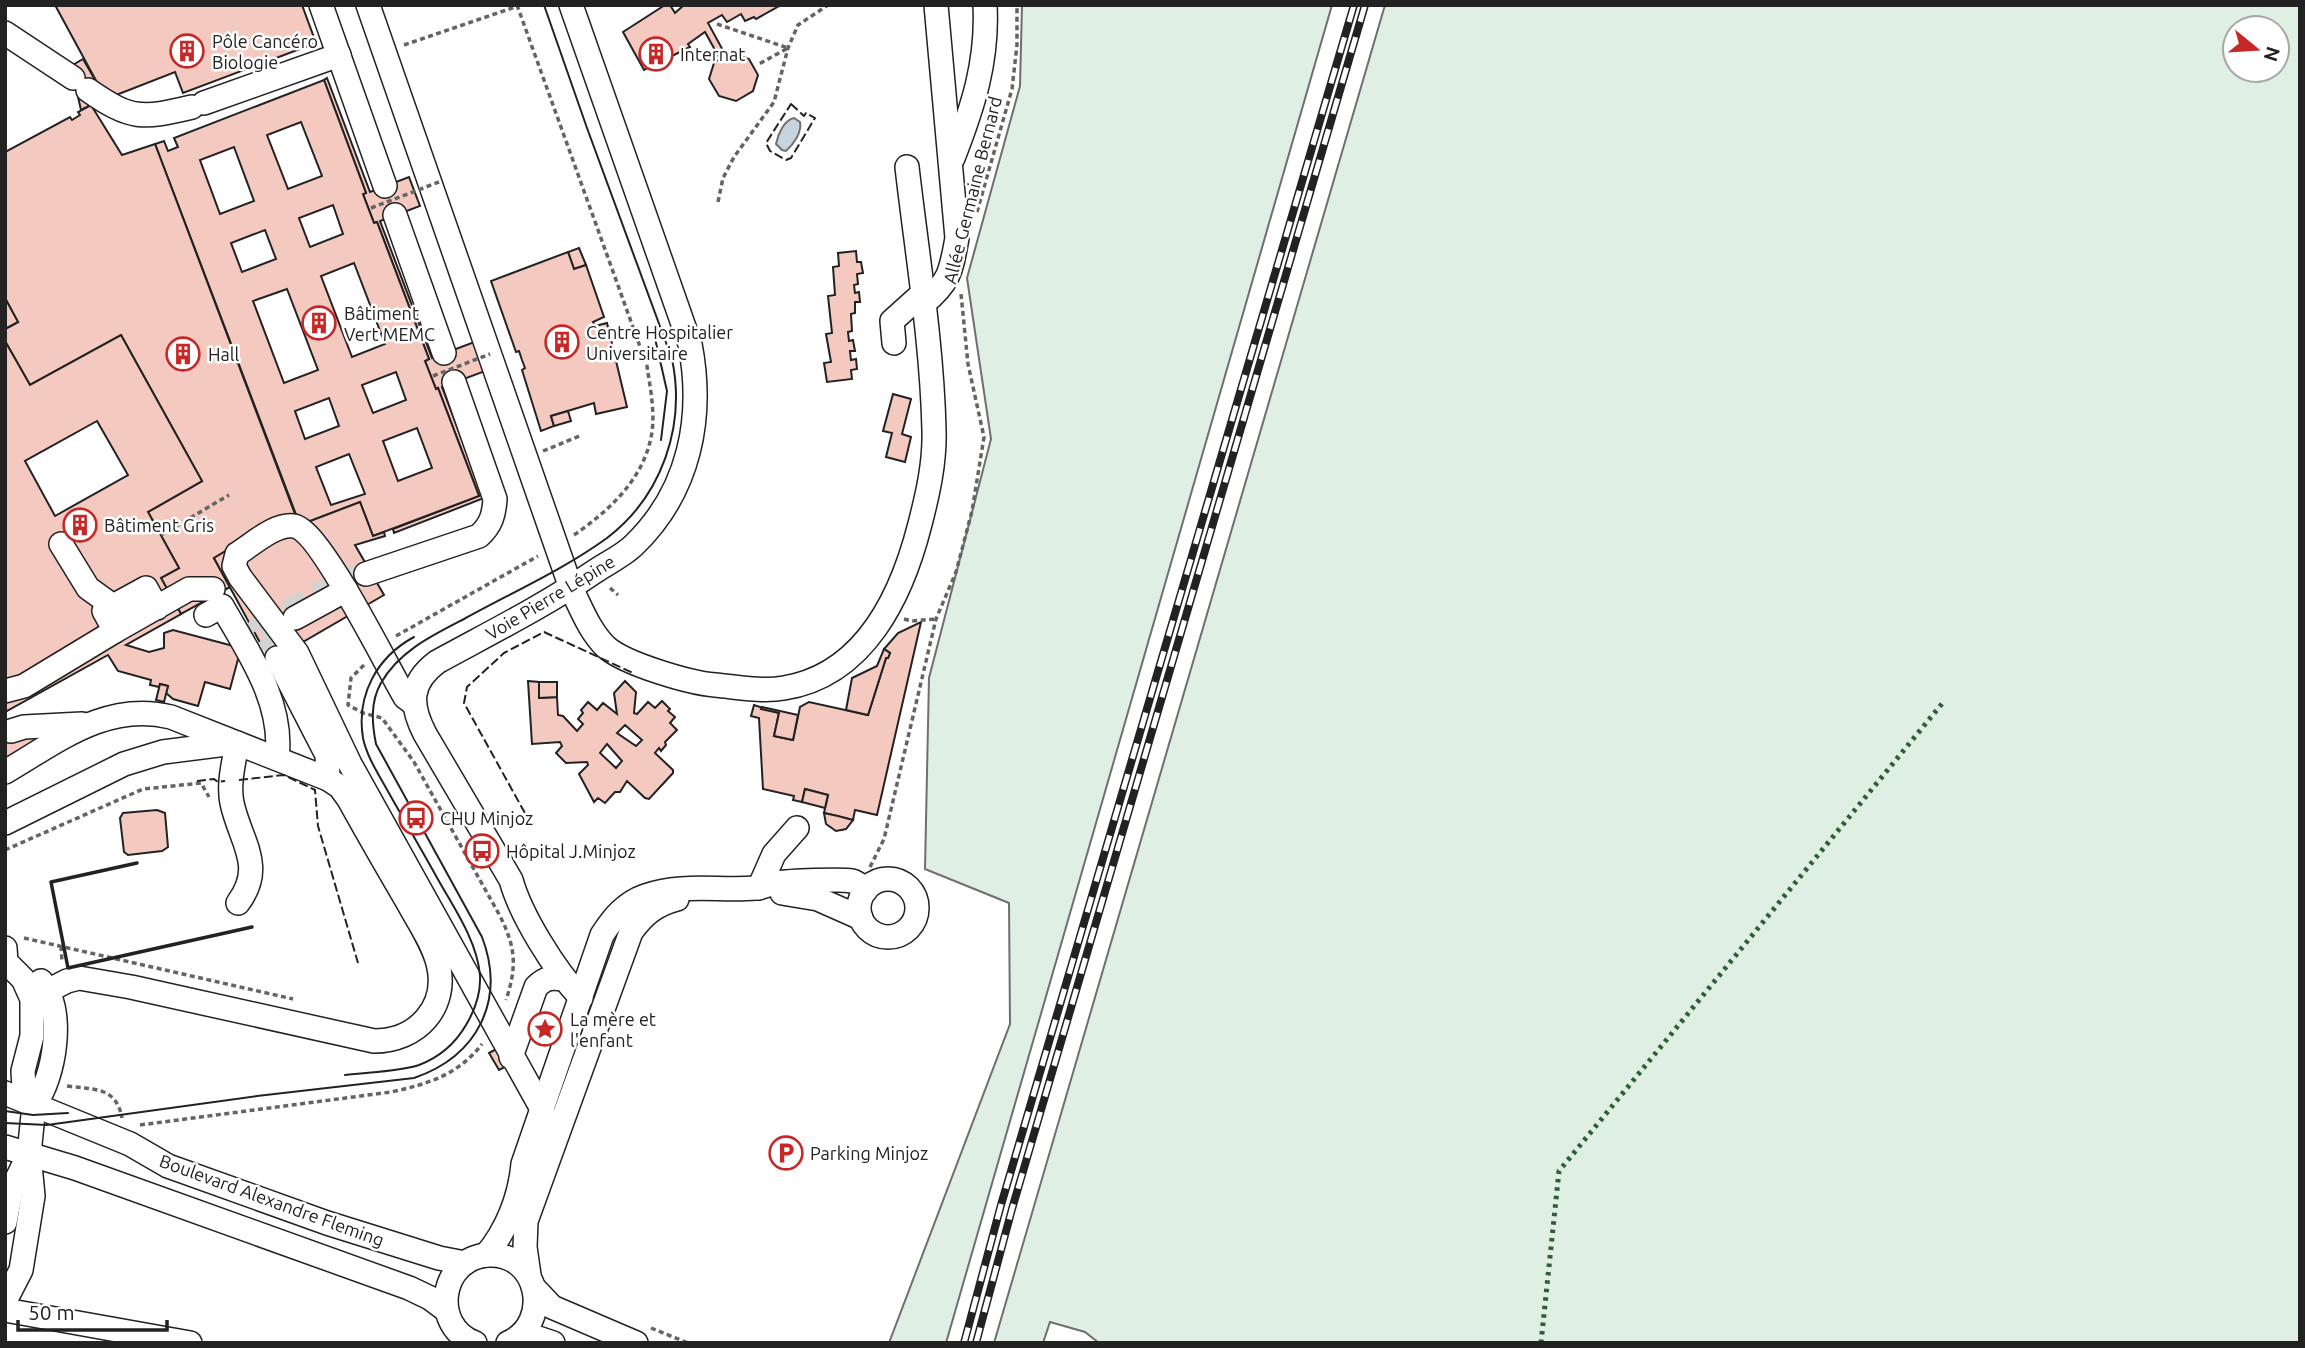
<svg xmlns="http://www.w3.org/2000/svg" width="2305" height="1348" font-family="Ubuntu,sans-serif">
<rect width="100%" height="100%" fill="#fff"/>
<g fill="#e0efe3" stroke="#6f6f6f" stroke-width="2" fill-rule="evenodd">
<path d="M1022,5h310l-386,1338h-57l121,-319 -1,-121 -84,-34 4,-191 62,-239 -24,-161 53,-192z"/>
<path d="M1385,5h915v1338h-1201l-14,-11 -35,-10 -7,21h-49zM2235,28h42v42h-42z"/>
</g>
<path fill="#c7d3dd" stroke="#6f6f6f" stroke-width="2" d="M794,118l6,4c2,10 -6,22 -14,29l-4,-1 -6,-6c2,-10 8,-24 18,-26z"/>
<g fill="#f3c9c0" stroke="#222" stroke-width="2" fill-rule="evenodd">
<path d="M55,5h247l14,38 -133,50 -8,-21 -69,27z"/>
<path d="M665,5h5l5,8 9,-8h97l-25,14 -2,-2 -9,4 -4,-7 -14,8 -5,-7 -14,8 18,33 6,-3 17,6 9,16 -5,16 -17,10 -17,-5 -10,-17 5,-16 6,-4 -15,-27 -17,12 2,3 -46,23 -21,-38z"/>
<path d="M83,59l11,19 -8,16 3,12 -8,4 -10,-44z"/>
<path d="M327,78l43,114 39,-15 11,29 -40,15 52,137 45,-17 11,29 -46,17 42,111 -90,35 -1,-4 86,-33 -41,-108 -2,1 -11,-28 4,-2 -52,-137 -3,1 -11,-29 3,-1 -42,-113z"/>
<path d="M324,80l42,113 -3,1 11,29 3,-1 52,137 -4,2 11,28 2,-1 41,108 -106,40 -13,-34 -60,23 -145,-381 9,-3 4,10 10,-4 -4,-9zM301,122l21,54 -34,13 -21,-54zM234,147l20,54 -34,13 -20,-54zM333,205l10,29 -33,13 -11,-29zM265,230l11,29 -34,13 -11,-29zM354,263l31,81 -33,13 -31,-81zM287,289l31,81 -34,13 -31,-82zM396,372l10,28 -33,13 -11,-28zM329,398l10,28 -34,13 -10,-28zM417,428l15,40 -34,13 -15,-40zM349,454l16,40 -34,11 -15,-38z"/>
<path d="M91,105l31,50 33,-11 140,370 -19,7 -62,37 16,29 -49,27 -20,-36 18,-10 -31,-56 54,-31 -81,-146 -91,50 -25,-44v-12l13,-7 -13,-24v-146l65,-35 2,3 8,-5 -2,-3z"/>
<path d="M579,248l7,17 -12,4 -6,-17z"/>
<path d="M856,251l1,11h4l2,11 -6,1 1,10 -4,1 1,8 4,-1 1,10h-5v11l-4,1 1,17 -4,1 1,9 4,-1 2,11h-5l1,9 5,-1 1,10 -6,1 1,9 -25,3 -3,-19 7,-1 -5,-28 6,-1 -4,-37 7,-1 -2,-28 6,-1 -1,-13z"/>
<path d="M568,252l6,17 12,-4 18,52 -11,5 2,4 12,-3 20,84 -31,7 -2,-11 -43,13 3,10 -13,5 -19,-61 3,-2 -3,-8 -3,-9 -3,1 -25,-71z"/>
<path d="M5,298l13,24 -13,7z"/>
<path d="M121,335l81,146 -54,31 31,56 -18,10 20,36 -55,31 23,7 15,-4v-15l9,-3 68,18 -11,41 -25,-7 -7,24 -25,-7 -7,-6 2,-7 -8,-2 -1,3 -9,-2 1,-5 -33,-9 -10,-16 -103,57v-371l25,44zM97,421l31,54 -73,41 -30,-55z"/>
<path d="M893,394l18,5 -9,35 9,3 -6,25 -19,-5 6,-24 -9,-2z"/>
<path d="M568,411l3,10 -17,5 -3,-10z"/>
<path d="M360,502l13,34 11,-4 1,4 -30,9 29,50 -114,66 -56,-103 62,-37 19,-7 5,11z"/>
<path d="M921,622l-44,193 -22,-5 -2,10 -29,-7 4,-18 -23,-6 -3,13 -9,-2 1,-4 -31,-7 -4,-71 -8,-2 3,-11 25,8 -5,23 19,4 7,-33 9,-5 59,13 18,-57h2l2,-5 -6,-4 14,-16z"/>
<path d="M884,649l6,4 -2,5h-2l-18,57 -22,-5 6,-32 25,-12z"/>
<path d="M528,681l11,1v16l18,-1 1,18 5,1 14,15 6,-7 -5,-5 5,-6 -2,-3 7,-8 9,8 6,-7 14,11 -3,-21 11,-12 11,11 -2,21 3,1 11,-12 7,6 7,-7 8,8 -2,2 7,6 -5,6 7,7 -12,12 1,3 -5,6 -2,-3 -4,5 18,17v3l-24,26 -4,-1 -18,-17 -7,11h-5l-10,11 -7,-5 -4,4 -15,-28 9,-9 -1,-3 -21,1 -10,-10 6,-7 -2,-4 -28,2zM625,725l17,15 -6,6 -19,-13zM607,744l15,17 -6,7 -16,-15z"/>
<path d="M539,682h18v15l-18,1z"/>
<path d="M160,684l8,2 -4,16 -8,-2z"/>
<path d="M762,707l36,8 -5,25 -19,-4 5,-23 -18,-4z"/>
<path d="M39,737l2,3 -36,25v-27z"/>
<path d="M805,789l23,6 -3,13 -23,-6z"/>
<path d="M157,810l8,3 3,34 -6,4 -34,4 -4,-3 -4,-34 3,-5z"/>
<path d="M824,813l14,3 15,4 -7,9 -10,2 -10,-7z"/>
<path d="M500,1047l9,18 -10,5 -10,-17z"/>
</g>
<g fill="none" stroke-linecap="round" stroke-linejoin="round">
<path stroke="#d3d3d3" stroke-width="23" stroke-dasharray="23 11" stroke-linecap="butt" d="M277,658l-19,-29 74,-43 34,-12"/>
<defs>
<g id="minor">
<path d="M321,5l64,181"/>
<path d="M368,5l203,583c10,20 19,44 35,59 19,17 84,36 109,38 22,2 47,7 69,3 81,-13 118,-93 136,-164 8,-31 15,-62 14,-94 -2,-87 -17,-176 -27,-263"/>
<path d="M571,5l119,339c14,73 0,147 -56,201 -11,11 -27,18 -40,27 -50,34 -104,61 -157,90 -28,21 -27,43 -12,72l86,146c10,36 44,90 70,118"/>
<path d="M5,33l68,45"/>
<path d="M88,90c43,30 54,29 104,17"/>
<path d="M204,103l135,-48"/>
<path d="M953,158c20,-51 35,-97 32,-153"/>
<path d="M395,215l49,138"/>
<path d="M923,304c27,-22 28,-33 34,-66l-21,-233"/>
<path d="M894,343l-2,-22 30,-27"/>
<path d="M61,544l27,44 25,18"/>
<path d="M366,574l113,-38c12,-11 15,-21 16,-37l-41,-117"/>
<path d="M157,608l-11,-20 -42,23 11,20 74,-42h24"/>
<path d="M206,615l16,-9c26,46 62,96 55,152"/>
<path d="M295,618l51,-28"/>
<path d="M277,658l50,97 1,24"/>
<path d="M5,691l19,-5 91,-55"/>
<path d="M413,703l-8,-6c-17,-28 -84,-166 -111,-171 -19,-3 -42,19 -57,28l-3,12 6,11 57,76 53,111 192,345 4,21 -2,40"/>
<path d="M11,731l13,-4 58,-3"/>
<path d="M237,743c-3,19 -9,41 -5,60 8,38 34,63 6,100"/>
<path d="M5,772c53,-31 102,-71 166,-55l157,62 12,8 8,11c19,34 39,69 59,103 11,20 25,40 31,62 11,44 -21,78 -64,78l-243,-54 -52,-9 -12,3 -35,18"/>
<path d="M5,823l119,-59 39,-12 71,-9"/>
<circle cx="888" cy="908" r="29"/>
<path d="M759,888l15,-34 23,-26"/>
<path d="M782,893l36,6 43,19"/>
<path d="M5,948l1,14 17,17 9,20v37l-9,35 1,17 10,17 -5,49 4,42 -12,74 -16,31"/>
<path d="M511,1057l25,-70c9,-9 15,-10 27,-8"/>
<path d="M5,1093l125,51 38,22 159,57 112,35 26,5"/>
<path d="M34,1105c21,-27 32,-97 7,-124"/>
<path d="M5,1147l70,21 334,120 21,10 16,12"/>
<path d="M5,1222l6,-31 18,-37"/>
<path d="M486,1255c21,-25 34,-58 37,-91l79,-229c11,-17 23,-32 43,-39 36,-13 74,-5 111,-8 7,-1 14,-4 21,-5 12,-2 65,-4 75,-2 5,1 10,6 14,9"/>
<path d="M529,1275l-4,-28 1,-26 105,-289c13,-18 24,-27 46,-33"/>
<path d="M535,1289l17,18 84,36"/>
<path d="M5,1310l185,33"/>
<path d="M523,1333l30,10"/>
<path d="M475,1343c-45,-17 -35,-85 13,-88 51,-3 65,68 20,88"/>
</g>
</defs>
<use href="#minor" stroke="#222" stroke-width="26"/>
<g stroke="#646464" stroke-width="3.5" stroke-dasharray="5 3.5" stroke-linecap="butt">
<path d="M517,5l130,361c3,21 8,44 5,66 -7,46 -42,78 -78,103"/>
<path d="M717,24l71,24 -29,16"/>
<path d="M404,45l114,-39"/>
<path d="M718,202l5,-24 11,-21 40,-55 14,-54 10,-23 30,-20"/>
<path d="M977,212l35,-123 5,-44v-40"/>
<path d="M543,451l39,-16"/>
<path d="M161,535l68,-40"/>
<path d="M610,588l8,7"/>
<path d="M904,619l8,2 24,-2"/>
<path d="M396,636l142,-80"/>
<path d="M364,665l-13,13 -3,27 15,8 19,5 32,44 86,154c16,32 17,51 6,84"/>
<path d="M5,850l138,-61 58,-6 8,14"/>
<path d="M870,867l14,-28 52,-220 20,-47 16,-61 12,-74 -16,-73 -7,-70"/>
<path d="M24,938l269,61"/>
<path d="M61,946l1,16"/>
<path d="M67,1086c27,4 49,0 55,32"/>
<path d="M140,1125l251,-33c37,-8 67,-17 91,-48"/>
<path d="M651,1328l37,15"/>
</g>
<use href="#minor" stroke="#fff" stroke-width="23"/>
<g stroke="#222" stroke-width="2">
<path d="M654,334l13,57 -6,49"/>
<path d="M345,1075c23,-3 53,-3 74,-10 21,-8 36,-21 47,-40 9,-15 15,-32 14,-50 -3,-33 -24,-64 -40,-92 -16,-29 -33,-58 -50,-88 -9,-17 -23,-37 -27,-57 -7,-43 14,-81 51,-101"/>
<path d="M5,1111l28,4 35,-2"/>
<path d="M5,1123l42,2 210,-29 157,-18c64,-22 92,-78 68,-141l-106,-193c-4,-20 -6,-42 5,-61 18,-32 52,-48 83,-64 47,-26 99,-49 143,-81 55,-42 79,-112 65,-179l-85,-231 -43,-123"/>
</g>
<defs>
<g id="rail">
<path d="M964,1343l37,-138 353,-1200"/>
<path d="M976,1343l36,-134 353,-1204"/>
</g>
</defs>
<use href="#rail" stroke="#222" stroke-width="8"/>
<use href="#rail" stroke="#fff" stroke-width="5" stroke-dasharray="16" stroke-linecap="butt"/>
<g stroke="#646464" stroke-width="3.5" stroke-dasharray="5 3.5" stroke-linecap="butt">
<path d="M371,208l68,-26"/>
<path d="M433,376l57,-22"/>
</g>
<path stroke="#2f5e38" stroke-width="5" stroke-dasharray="3.5 5" stroke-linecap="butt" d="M1541,1343l18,-172 386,-471"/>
<g stroke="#222" stroke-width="2" stroke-dasharray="9 3.5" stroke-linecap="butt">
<path d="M791,104l13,12 2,-3 9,5 -24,40 -5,2 -16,-9 -4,-8z"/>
<path d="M239,780l45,-5 31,15 3,36 40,137"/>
<path d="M197,781l17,-2 4,3 7,-1"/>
<path d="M531,824l-67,-121 3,-16 37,-34 40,-21 89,41"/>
</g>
<path stroke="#222" stroke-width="3.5" d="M137,863l-86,19 17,86 184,-41"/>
</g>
<defs>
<symbol id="building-ring" viewBox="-11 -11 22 22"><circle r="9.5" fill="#fff" stroke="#c62828" stroke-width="1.5"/><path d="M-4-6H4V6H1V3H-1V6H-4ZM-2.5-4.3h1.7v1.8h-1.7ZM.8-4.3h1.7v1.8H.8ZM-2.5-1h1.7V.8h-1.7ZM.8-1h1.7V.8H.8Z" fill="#c62828"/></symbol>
<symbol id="bus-ring" viewBox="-11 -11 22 22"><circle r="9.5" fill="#fff" stroke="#c62828" stroke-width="1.5"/><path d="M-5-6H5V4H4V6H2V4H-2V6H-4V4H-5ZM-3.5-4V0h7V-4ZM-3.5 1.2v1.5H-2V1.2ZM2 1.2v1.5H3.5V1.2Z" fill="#c62828"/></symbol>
<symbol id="sight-ring" viewBox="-11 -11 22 22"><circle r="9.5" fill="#fff" stroke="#c62828" stroke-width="1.5"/><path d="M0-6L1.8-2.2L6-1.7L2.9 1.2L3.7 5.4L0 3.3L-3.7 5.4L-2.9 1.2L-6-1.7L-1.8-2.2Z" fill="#c62828"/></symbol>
<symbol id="parking-ring" viewBox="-11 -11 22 22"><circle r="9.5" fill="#fff" stroke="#c62828" stroke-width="1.5"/><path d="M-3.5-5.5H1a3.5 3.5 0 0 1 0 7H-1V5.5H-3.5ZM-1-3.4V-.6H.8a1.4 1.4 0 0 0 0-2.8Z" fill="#c62828"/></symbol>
</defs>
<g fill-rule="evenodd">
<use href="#building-ring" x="168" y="32" width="38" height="38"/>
<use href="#building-ring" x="637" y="35" width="38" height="38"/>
<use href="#building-ring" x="300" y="304" width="38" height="38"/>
<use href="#building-ring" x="543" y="323" width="38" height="38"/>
<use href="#building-ring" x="164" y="335" width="38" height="38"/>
<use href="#building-ring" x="61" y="506" width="38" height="38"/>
<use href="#bus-ring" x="397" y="799" width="38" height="38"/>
<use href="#bus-ring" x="463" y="832" width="38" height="38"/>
<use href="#sight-ring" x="526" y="1010" width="38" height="38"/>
<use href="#parking-ring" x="767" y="1134" width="38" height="38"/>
</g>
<g text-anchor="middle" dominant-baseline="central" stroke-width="5" stroke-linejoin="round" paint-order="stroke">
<g font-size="18" fill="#222" stroke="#fff" text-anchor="start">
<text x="212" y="41">Pôle Cancéro<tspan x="212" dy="21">Biologie</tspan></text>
<text x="680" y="54">Internat</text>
<text x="344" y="313">Bâtiment<tspan x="344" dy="21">Vert MEMC</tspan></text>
<text x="586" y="332">Centre Hospitalier<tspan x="586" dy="21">Universitaire</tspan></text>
<text x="208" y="354">Hall</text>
<text x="104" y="525">Bâtiment Gris</text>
<text x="440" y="818">CHU Minjoz</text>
<text x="506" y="851">Hôpital J.Minjoz</text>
<text x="570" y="1019">La mère et<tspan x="570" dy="21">l'enfant</tspan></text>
<text x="810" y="1153">Parking Minjoz</text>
</g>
<g font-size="18" fill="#222" stroke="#fff">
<text transform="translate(972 190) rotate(-76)">Allée Germaine Bernard</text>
<text transform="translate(550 597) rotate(-31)">Voie Pierre Lépine</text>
<text transform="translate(272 1200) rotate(20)">Boulevard Alexandre Fleming</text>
</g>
</g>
<rect width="2305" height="1348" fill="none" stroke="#222222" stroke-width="14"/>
<g transform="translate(2256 49) rotate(108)"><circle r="33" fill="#ffffff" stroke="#a7a7a7" stroke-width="2"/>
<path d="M0-5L12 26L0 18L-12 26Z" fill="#c62828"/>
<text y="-10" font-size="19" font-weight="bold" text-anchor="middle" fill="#222222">N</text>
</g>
<path d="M18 1320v10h149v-10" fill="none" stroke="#222222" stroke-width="3.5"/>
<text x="28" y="1320" font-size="21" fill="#222222" stroke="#ffffff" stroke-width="5" paint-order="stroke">50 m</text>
</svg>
